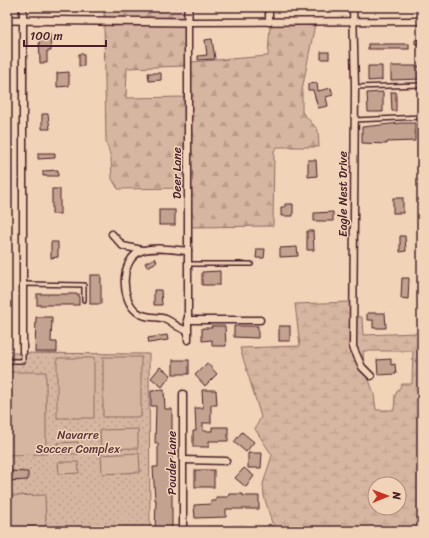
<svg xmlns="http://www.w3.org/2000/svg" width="429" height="538" font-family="Sriracha,sans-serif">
<defs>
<pattern id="forest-firs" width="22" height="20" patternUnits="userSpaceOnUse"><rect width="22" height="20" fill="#d6b6a0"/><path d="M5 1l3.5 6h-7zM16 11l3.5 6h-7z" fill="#b99c8a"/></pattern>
<pattern id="wetland-marsh" width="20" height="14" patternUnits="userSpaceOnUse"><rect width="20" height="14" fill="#d6b6a0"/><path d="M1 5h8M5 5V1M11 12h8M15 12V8" fill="none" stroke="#b99c8a"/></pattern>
<pattern id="park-dots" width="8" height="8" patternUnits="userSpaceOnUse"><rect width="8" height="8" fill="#d6b6a0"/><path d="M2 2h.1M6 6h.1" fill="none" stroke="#b99c8a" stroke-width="1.8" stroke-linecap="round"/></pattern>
</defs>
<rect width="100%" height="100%" fill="#f1d4b7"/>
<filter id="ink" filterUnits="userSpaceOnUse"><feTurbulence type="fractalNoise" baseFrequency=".025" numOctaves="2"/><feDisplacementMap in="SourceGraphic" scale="8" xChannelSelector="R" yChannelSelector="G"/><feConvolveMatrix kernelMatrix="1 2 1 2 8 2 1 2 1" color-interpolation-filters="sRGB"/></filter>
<g filter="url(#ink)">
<g fill="url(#forest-firs)" stroke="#906a66">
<rect x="104" y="7" width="81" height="12"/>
<path d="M315,24l-13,66v22l16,18 1,17h-42l-3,4 -1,75 -82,1v-165l77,-6 2,-31z"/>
<path d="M104,25h81v41l-58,2 -1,30 59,-1v91l-67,1 -6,-10 -1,-21 -5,-16z"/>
</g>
<path fill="url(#wetland-marsh)" stroke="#906a66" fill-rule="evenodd" d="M350,302v46l9,20 9,9 6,17 2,16h18l1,-15 7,-11h10l1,-33h-50l1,13 -8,-17v-30h6l1,18 55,-2 4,-27v225h-140l-10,-8 -8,-27 -1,-12 9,-29 -17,-26 6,-12 -21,-69 60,-2 -5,-42zM375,484h24v24h-24z"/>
<path fill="url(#park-dots)" stroke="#906a66" d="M7,353l142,1 1,177h-143z"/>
<g fill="#d6b6a0" stroke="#906a66">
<rect x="103" y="357" width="38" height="60"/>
<rect x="57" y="358" width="37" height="60"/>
<path d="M7,372h39v82l-39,1z"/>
<path d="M138,429v19l-37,1 -1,-19z"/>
<path d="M78,442v12h-20l-1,-11z"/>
<path d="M139,453l1,19 -38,2 -1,-19z"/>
<path d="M58,462h20l1,11 -20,1z"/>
<path d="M45,495l1,31 -39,1v-31z"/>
</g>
<g fill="#c3a290" stroke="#4a1f2b">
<path d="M50,34l1,17h-4v12h-7l-1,-28z"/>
<path d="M212,39l3,20 -17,1v-4l9,-1 -2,-15z"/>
<path d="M422,39v5h-7v-4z"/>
<rect x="368" y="44" width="41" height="5"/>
<rect x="321" y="52" width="8" height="7"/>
<rect x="79" y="54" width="5" height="12"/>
<path d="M368,66h14v14l-14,1z"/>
<path d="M391,66h30v13l-30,1z"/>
<path d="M69,72v14l-12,1v-14z"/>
<path d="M148,73h13v7l-12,1z"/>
<path d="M317,83l1,8 13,-3 2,7 -7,2 2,9 -10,2 -5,-18h-5v-6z"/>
<path d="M383,92v20h-15l-1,-19z"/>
<path d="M391,92h5v19h-4z"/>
<path d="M42,114h6l2,15h-8z"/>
<path d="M401,123h14v18l-28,1v2l-25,-1v-16z"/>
<path d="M38,153h17v5l-17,1z"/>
<path d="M308,160h8l1,16 -9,1z"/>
<path d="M58,170v6h-15v-5z"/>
<rect x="52" y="189" width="8" height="25"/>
<rect x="393" y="198" width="10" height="15"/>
<path d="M285,204h8v12h-12v-9h4z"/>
<rect x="159" y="210" width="16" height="15"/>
<path d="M333,212v9h-19v-8z"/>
<path d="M307,231h6l1,19h-7z"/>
<path d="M400,236h5l1,15 -6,1z"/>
<path d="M51,242h7v15l-7,1z"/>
<path d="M297,247l1,9 -18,1v-9z"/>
<path d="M257,249h8l-1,9h-8z"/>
<path d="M155,258l2,4 -10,5 -2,-4z"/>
<path d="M220,271v14h-18v-13z"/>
<rect x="90" y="275" width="11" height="29"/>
<path d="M402,278h7l-1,21 -7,-1z"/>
<path d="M154,290h7l1,15h-8z"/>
<rect x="37" y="294" width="42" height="11"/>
<path d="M367,313h18l1,15h-13v-8h-6z"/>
<path d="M36,317h16l-1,25h6v10h-22z"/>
<path d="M211,326h14l1,20h-14v-6l-10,1v-13h10z"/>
<path d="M234,326h24v12l-24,-1z"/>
<rect x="279" y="326" width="11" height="15"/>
<path d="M167,335l1,5 -19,3 -1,-5z"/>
<path d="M391,359v6l4,-1 1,10 -18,1 -1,-15z"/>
<rect x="173" y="360" width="16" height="14"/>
<path d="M207,363l10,11 -12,12 -10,-11z"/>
<path d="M160,367l11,8 -9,12 -11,-9z"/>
<path d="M164,390l1,19h7v117l-1,5h-16l1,-31h-1l-2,-33h5v-24h-3l1,-37h-5v-15z"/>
<path d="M202,390h14l1,15h-6v18h-8v8h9v-4h16v14h-19v6h-16v-16h3l-1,-23h8z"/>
<path d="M242,432l12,10 -8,10 -12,-10z"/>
<path d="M248,453h14l-1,15h-13z"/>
<path d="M244,468l10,8 -8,11 -11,-9z"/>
<rect x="195" y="470" width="19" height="17"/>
<path d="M7,471l21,1v8l-21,1z"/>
<path d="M229,494h14v2h16v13h-33v8l-31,1 -1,-13 17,-1v-3h5v-4h12z"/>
<path d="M269,524l11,7h-16z"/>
</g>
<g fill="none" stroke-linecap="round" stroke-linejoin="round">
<defs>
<g id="service">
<path d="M355,87l67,-2"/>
<path d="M354,120l68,-3"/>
<path d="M188,264h63"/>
<path d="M23,284l61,1v15"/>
<path d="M7,361h16v-9"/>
</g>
<g id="minor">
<path d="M23,7v345"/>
<path d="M269,7v15"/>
<path d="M353,7l2,80 -2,260 9,20 9,9"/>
<path d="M112,234l11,12 19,4"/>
<path d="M187,320h73"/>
<path d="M187,330c-10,-1 -12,-7 -21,-11 -10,-3 -20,0 -29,-7 -17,-13 -17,-52 4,-61 13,-5 33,-1 47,0"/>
<path d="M188,340v-318l234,-1"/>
<path d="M183,394v137"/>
<path d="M183,460l43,1"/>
<path d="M206,531l38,-1"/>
</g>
<path id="tertiary" d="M7,20l181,2v-15"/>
</defs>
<use href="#service" stroke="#4a1f2b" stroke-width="6"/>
<use href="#minor" stroke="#4a1f2b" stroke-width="9"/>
<use href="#tertiary" stroke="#4a1f2b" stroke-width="10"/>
<use href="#service" stroke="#f1d4b7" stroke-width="3"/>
<use href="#minor" stroke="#f1d4b7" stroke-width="6"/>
<use href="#tertiary" stroke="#f1d4b7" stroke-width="7"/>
</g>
</g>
<g text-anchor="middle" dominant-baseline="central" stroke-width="3" stroke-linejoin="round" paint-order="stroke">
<g font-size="12" fill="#4a1f2b" stroke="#f1d4b7">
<text transform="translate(177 173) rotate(-90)">Deer Lane</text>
<text transform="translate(343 194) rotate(-90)">Eagle Nest Drive</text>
<text transform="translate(172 463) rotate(-90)">Pouder Lane</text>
</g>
<g font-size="12" fill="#5f363d" stroke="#f1d4b7">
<text x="78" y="435">Navarre<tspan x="78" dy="14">Soccer Complex</tspan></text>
</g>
</g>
<rect width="429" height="538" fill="none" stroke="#f1d4b7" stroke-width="24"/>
<rect x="12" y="12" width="405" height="514" fill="none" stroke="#4a1f2b" stroke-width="1.5" filter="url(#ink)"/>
<g transform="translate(387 496) rotate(89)"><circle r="19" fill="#f1d4b7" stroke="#ae8c7f"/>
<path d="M0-3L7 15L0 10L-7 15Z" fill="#c8321e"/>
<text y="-6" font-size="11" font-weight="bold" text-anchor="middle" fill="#4a1f2b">N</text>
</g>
<path d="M24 40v6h82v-6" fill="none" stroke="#4a1f2b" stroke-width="2"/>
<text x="30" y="40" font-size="12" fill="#4a1f2b" stroke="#f1d4b7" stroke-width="3" paint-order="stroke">100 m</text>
</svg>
